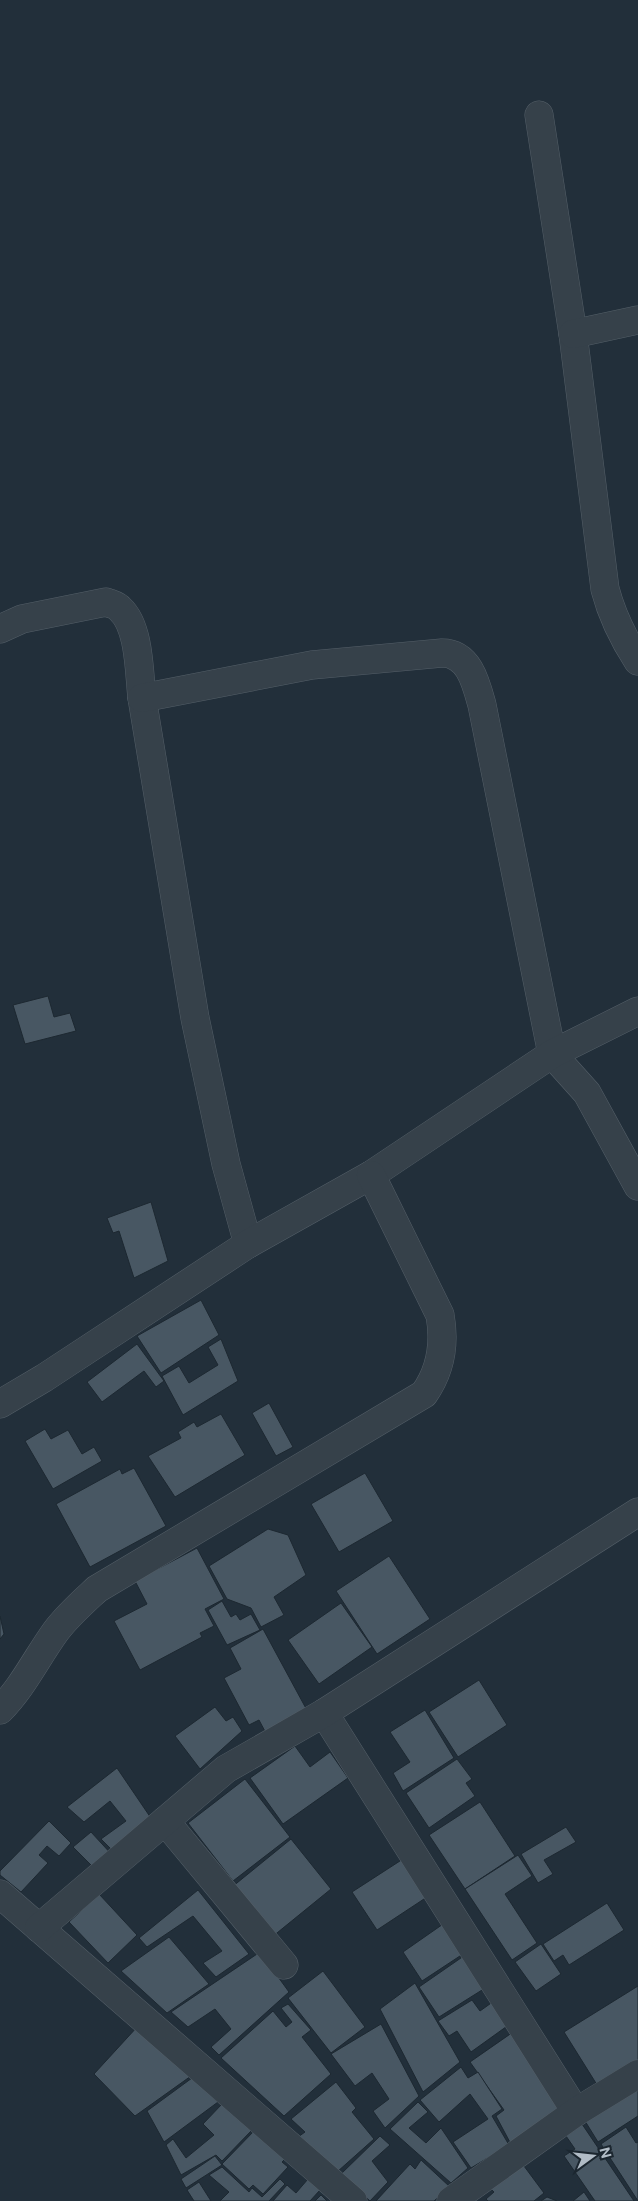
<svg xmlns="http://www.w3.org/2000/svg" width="638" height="2201" font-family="'Public Sans',sans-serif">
<rect width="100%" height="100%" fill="#222f3a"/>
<g fill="#485763" stroke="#1d2831">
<path d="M48,996l6,21 16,-4 6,18 -51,13 -12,-39z"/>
<path d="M151,1202l17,59 -34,17 -15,-47 -6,2 -6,-15z"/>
<path d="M201,1300l18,35 -58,38 -24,-37z"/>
<path d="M221,1339l17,42 -55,34 -21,-39 17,-10 10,17 29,-18 -10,-18z"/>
<path d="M137,1344l27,37 -8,6 -12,-16 -42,31 -15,-20z"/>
<path d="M269,1403l24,44 -17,9 -24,-43z"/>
<path d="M221,1414l24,41 -70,42 -27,-41 33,-18 -3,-6 16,-10 3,5z"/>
<path d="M45,1429l6,10 17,-9 14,24 12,-7 8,14 -49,28 -28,-48z"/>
<path d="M134,1468l32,58 -76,41 -34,-63 64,-35 2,5z"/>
<path d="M365,1473l28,48 -54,31 -28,-48z"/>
<path d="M268,1529l20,6 18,40 -32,22 10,18 -23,12 -10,-19 -24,-9 -18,-33z"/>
<path d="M197,1548l27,51 -19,10 9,17 -14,7 2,4 -62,33 -26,-49 33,-17 -12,-23z"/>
<path d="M389,1556l41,63 -53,35 -41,-63z"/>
<path d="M222,1601l9,16 5,-3 4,6 11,-6 9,16 -33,15 -19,-35z"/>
<path d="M341,1603l31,44 -53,37 -31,-44z"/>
<path d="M0,1616l4,18 -4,5z"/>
<path d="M263,1629l46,85 -41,23 -9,-17 -10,5 -25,-47 17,-9 -11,-21z"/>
<path d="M479,1680l28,45 -49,32 -29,-45z"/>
<path d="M215,1707l11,14 7,-4 9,14 -42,38 -25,-33z"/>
<path d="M425,1710l29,48 -51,33 -10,-18 17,-11 -20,-30z"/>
<path d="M295,1746l15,21 20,-15 18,26 -65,46 -33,-46z"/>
<path d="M457,1759l15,20 -6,4 9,13 -46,32 -23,-35z"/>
<path d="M117,1768l38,56 -37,32 -17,-17 25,-18 -16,-20 -26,21 -17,-15z"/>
<path d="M245,1779l45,58 -57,44 -45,-58z"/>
<path d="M480,1802l35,54 -50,33 -36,-54z"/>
<path d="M49,1821l22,22 -12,13 -12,-10 -8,9 9,8 -27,29 -21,-17v-4z"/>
<path d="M566,1827l10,15 -32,18 9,14 -15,9 -17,-29z"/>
<path d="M91,1832l23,25 -17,14 -24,-24z"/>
<path d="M291,1839l40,50 -59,48 -40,-50z"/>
<path d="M518,1855l14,21 -27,18 32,49 -25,17 -47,-71z"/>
<path d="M403,1859l24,38 -50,33 -25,-38z"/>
<path d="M198,1890l51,64 -33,23 -13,-14 19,-12 -29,-35 -46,31 -8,-9z"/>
<path d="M99,1894l38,41 -29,28 -39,-41z"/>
<path d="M607,1903l17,27 -55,35 -6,-10 -9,6 -11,-17z"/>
<path d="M446,1922l20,30 -44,29 -19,-29z"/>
<path d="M169,1937l40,47 -42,29 -46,-42z"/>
<path d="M541,1944l20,30 -25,17 -21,-29z"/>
<path d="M471,1951l19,34 -51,32 -20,-30z"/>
<path d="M260,1952l29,40 -70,63 -8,-8 20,-18 -16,-20 -27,18 -17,-15z"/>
<path d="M323,1971l42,56 -34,26 -43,-55z"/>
<path d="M415,1983l45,79 -37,30 -43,-83z"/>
<path d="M638,1986v77l-39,25 -35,-56z"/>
<path d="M472,2000l8,11 14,-10 16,23 -39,28 -14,-21 -8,5 -11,-15z"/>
<path d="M288,2004l23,26 -9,7 29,37 -47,42 -63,-58 52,-47 13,16 6,-5 -11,-14z"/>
<path d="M381,2024l38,72 -34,32 -12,-17 16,-12 -17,-26 -17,13 -24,-32z"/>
<path d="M138,2026l53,50 -56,40 -41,-42z"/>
<path d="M516,2030l48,81 -51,37 -17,-32 8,-6 -34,-48z"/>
<path d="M461,2067l7,11 10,-6 24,37 -10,7 17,29 -38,23 -18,-26 35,-23 -18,-25 -31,28 -19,-22z"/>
<path d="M192,2078l26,24 -54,40 -17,-31z"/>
<path d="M336,2082l20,26 -4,4 22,27 -37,33 -39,-35 7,-5 -14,-13z"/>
<path d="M638,2087v29l-40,26 -13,-21z"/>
<path d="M418,2102l10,10 -19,16 17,15 15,-15 27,40 -17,15 -61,-54z"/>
<path d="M222,2104l30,26 -30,31 -6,-6 -35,20 -15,-30 7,-6 13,19 28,-23 -11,-11z"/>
<path d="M582,2124l52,77h-39l-31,-45 11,-7 -9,-13z"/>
<path d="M626,2127l10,16 2,-1v59l-37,-57z"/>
<path d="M254,2131l31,28 -3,3 6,5 -25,27 -10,-9 -4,4 -27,-25z"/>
<path d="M380,2136l10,9 -18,16 16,21 -18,19 -29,-27z"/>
<path d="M215,2156l7,9 -36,23 -5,-9z"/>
<path d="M421,2160l29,27 -16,14h-58l34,-37 5,5z"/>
<path d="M521,2162l23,31 -10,8h-46l-2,-2 8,-7 -8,-8z"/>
<path d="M222,2167l27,25 3,-4 10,9 18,-18 5,5 -16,17h-49l9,-9 -20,-17z"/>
<path d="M308,2179l12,11 -10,11h-37l14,-16 9,8z"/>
<path d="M199,2182l12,19h-17l-7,-11z"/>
<path d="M584,2192l6,9h-17z"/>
<path d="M321,2195l6,6h-12z"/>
<path d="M547,2197l10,4h-16z"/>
</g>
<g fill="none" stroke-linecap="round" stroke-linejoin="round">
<defs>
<g id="minor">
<path d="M539,115l34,219 32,255c7,27 18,49 33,72"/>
<path d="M573,334l65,-14"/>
<path d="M0,629l22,-10 84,-17c5,2 11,3 14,7 20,18 19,64 22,89l53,320 31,146 22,80"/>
<path d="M142,698l170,-33 130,-12c27,0 34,30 40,52l70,349 35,39 51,93"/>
<path d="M0,1404l44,-26 204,-134 123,-69 181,-121 86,-43"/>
<path d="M0,1710c23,-23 37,-53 56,-79 12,-16 27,-29 41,-42l327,-195c17,-24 21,-51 16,-79l-69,-140"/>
<path d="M324,1713l252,399"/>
<path d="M165,1821l119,144"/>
<path d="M0,1894l353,307"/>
<path d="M39,1928l187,-159 98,-56 314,-201"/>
<path d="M451,2201l125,-89 62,-38"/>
</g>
</defs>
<use href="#minor" stroke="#545f68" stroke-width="29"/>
<use href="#minor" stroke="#36414a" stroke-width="28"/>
</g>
<g transform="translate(593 2156) rotate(75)" stroke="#1b262f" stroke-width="4" paint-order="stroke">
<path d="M0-4L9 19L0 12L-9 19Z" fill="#b1bcc6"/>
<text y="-8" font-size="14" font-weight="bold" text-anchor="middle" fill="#b1bcc6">N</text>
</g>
</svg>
